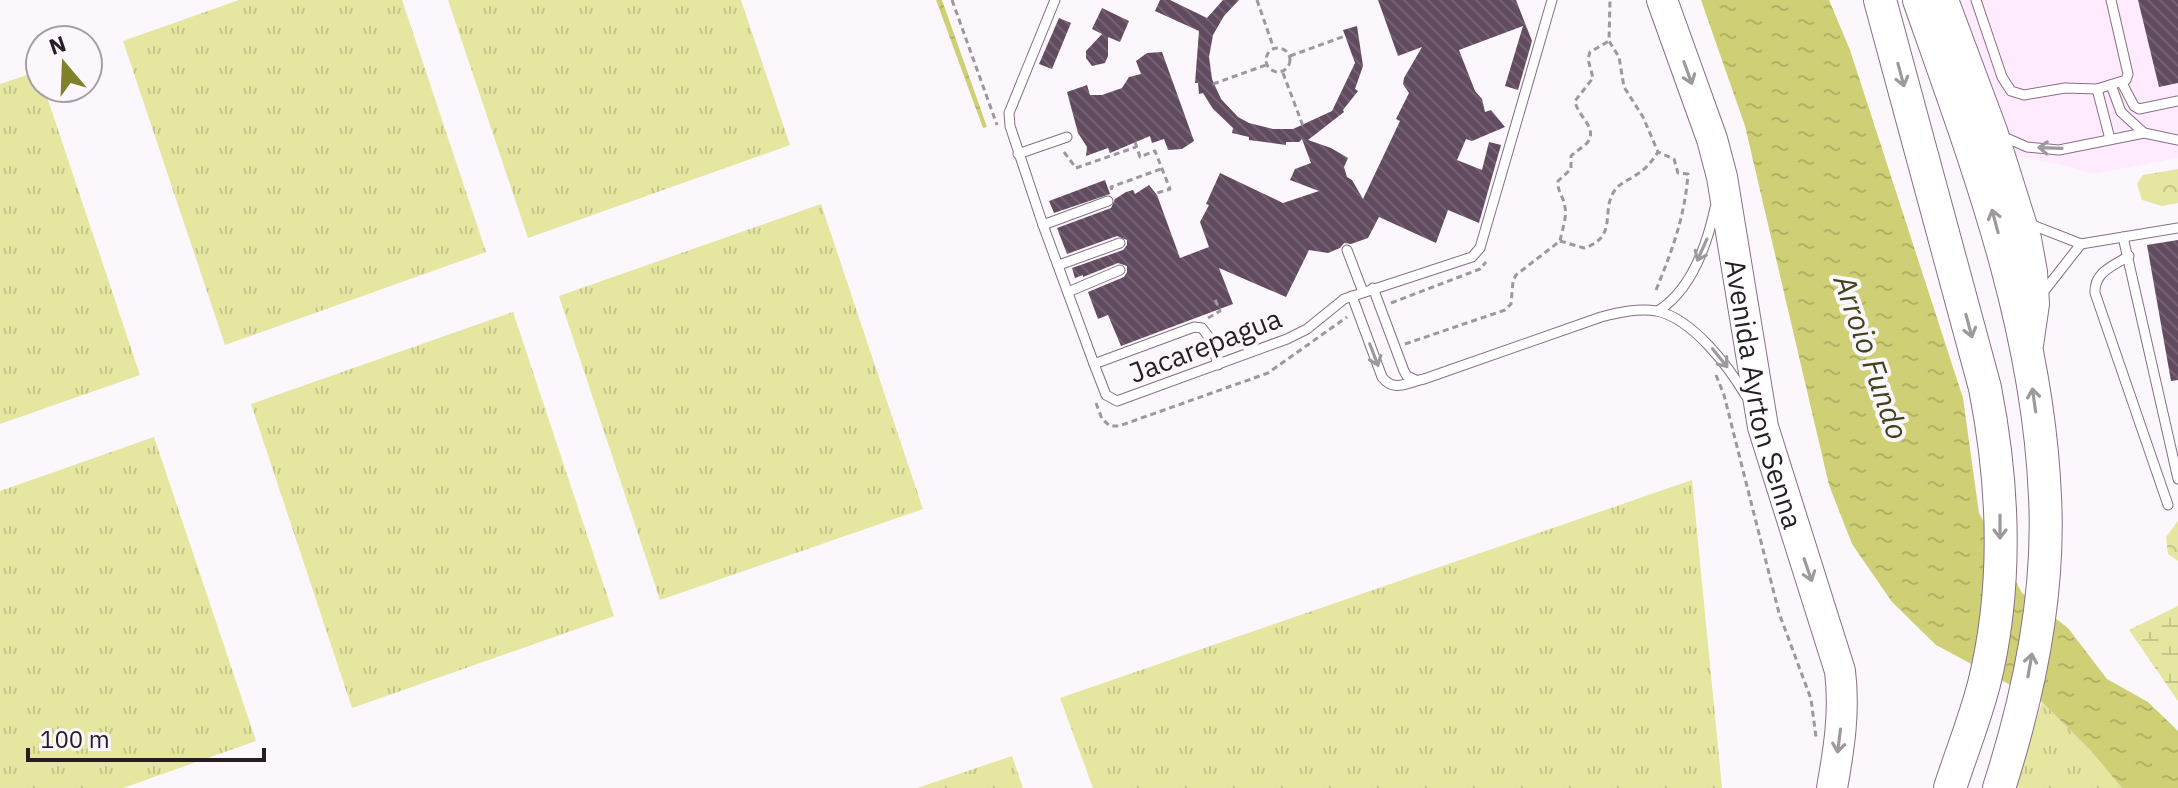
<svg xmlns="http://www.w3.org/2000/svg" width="2178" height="788" font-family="'IBM Plex Sans',sans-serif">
<defs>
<pattern id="grass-tufts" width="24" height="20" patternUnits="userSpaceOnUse" patternTransform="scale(2)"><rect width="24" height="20" fill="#e5e6a0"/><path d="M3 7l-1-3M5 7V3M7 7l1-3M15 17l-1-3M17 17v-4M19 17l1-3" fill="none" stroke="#c4c58a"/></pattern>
<pattern id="forest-crowns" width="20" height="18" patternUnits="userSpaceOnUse" patternTransform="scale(2)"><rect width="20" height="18" fill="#e5e6a0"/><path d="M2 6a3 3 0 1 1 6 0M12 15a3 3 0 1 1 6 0" fill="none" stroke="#c4c58a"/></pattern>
<pattern id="wetland-marsh" width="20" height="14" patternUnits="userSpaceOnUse" patternTransform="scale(2)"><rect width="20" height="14" fill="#e5e6a0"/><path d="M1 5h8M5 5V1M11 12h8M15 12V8" fill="none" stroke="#c4c58a"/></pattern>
<pattern id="water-ripples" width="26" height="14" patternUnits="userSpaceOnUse" patternTransform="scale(2)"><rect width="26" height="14" fill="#cfd075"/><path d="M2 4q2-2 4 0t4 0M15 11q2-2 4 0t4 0" fill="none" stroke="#b2b265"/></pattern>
<pattern id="building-back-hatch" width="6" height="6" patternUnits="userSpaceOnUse" patternTransform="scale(2)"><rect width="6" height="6" fill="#614b5f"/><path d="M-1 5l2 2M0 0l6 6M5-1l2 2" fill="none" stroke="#746172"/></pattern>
</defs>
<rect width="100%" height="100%" fill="#fcf7fc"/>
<path fill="#ffebfd" d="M1951,0h227v158l-85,16 -31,-9 -54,-10z"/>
<g fill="url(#grass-tufts)">
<path d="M239,0h163l84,252 -261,93 -102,-304z"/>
<path d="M448,0h293l49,145 -262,93z"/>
<path d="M39,71l1,17h4l96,287 -140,49v-340z"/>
<path d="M821,204l102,305 -263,91 -101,-304z"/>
<path d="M513,312l101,304 -262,92 -101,-304z"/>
<path d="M154,437l102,304 -133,47h-123v-297z"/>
<path d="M1692,480l30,308h-629l-33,-90z"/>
<path d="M2042,702l49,49 31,37h-107z"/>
<path d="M1012,756l11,32h-106z"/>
</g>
<g fill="url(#forest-crowns)">
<path d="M2178,169v34l-16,3 -20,-6 -5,-16 6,-9z"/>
<path d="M2178,521v40l-10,-7 -2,-17z"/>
</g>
<path fill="url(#wetland-marsh)" d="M2178,606v95l-49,-71z"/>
<g fill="url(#water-ripples)">
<path d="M936,0h6l45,127 -4,1z"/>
<path d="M1701,0h128l21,50 113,348 16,115 43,80 46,35 39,51 41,23 30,29v57h-56l-31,-37 -49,-49 -106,-57 -44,-43 -40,-58 -23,-59 -84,-359z"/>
</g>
<g fill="url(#building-back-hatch)">
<path d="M1160,0h10l37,18 16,-18h16l-15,16 -11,19 -4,22 3,22 9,20 17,18 11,6 24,6h20l39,-18 23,-48 -12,-33 14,-4 6,40 -8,23 3,2 -15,19 1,2 -36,28 23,8 17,10 -4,9 3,10 5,3 11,19 37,-78 -4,-2 13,-26 -6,-9 1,-6 18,-31 -24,9 -20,-56h138l16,41 -14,49 -13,-4 18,-60 -64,24 16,41 7,8 3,13 6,-2 14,17 -33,14 -6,-2 -9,21 25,10 7,-28 12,3 -22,78 -31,-13 -12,33 -57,-26 -11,21 -17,6 -7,-1 -4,5 -12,5 -19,-3 -23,47 -67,-29 14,36 -112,42 -13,-31 -10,4 -10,-27 36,-15 3,-5v-6l-9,-3 -35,14v-2l-8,3 -3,-10 51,-18 4,-5v-5l-10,-4 -50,18 -10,-26 54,-20 4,-9 11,-7 7,-2 2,4 14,-9 8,10 23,63 29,-11 -9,-25 9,-17 -3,-1 14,-31 63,30 36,-12 -29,-11 5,-11 16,-6 -9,-24 -3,3h-13v3l-37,-5v-3l-17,-4 1,-5 -20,-19 -10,-16 -4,1 -1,-11h-3l4,-52 -44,-20z"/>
<path d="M2138,0h40v83l-19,4z"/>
<path d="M1102,8l27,13 -9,21 -12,-5v19l-3,7 -13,3 -6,-8v-7l16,-17 -10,-5z"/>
<path d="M1059,18l12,5 -19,46 -13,-5z"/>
<path d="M1162,52l32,89 -12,8 -14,1 -4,-11 -12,4 -2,-7 -40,17 -2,-5 -22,8 1,-9 -9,-14 -11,-41 20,-7 3,10h12l20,-7 7,-11 12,-3 -5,-13 11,-8z"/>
<path d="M1105,180l5,14 -56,19 -5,-12z"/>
<path d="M2178,240v140l-7,1 -24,-136z"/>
</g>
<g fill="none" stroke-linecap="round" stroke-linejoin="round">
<defs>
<g id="service">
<path d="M1055,0l-46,113 1,13 33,99 51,139 12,31 11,6 170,-62 20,-10 37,-30 128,-42 8,-9 72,-248"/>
<path d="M1976,0l26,77 9,14 13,4 41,-7 32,1 29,-9 2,-6 -17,-74"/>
<path d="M2122,83l12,23 5,3 39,-8"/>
<path d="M2111,85l10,27 23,21"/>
<path d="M2097,89l13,50"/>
<path d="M2002,136l25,11 32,3 85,-17 34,7"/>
<path d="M1018,154l49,-17"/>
<path d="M2027,223l54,21 97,-16"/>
<path d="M1043,225l65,-24"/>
<path d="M2123,237l55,242"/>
<path d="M1347,250l16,42"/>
<path d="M2129,256c-16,10 -35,16 -34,37l73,212"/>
<path d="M1059,265l61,-22"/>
<path d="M1373,288l31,83 3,5 9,4"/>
<path d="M1068,292l52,-22"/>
<path d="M2041,295l40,-51"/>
<path d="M1352,296l30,81c12,16 26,5 42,2l177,-62c19,-5 37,-9 56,-6 36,8 72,56 89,85"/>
<path d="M1658,311c33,-21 49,-66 57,-103"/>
<path d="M1094,364l100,-37 8,1 9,12 7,25"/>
</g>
<g id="trunk">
<path id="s1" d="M1662,0l50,139 10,38 41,250 77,244c5,40 -1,78 -8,117"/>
<path d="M1943,0l49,131 34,108 6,33 2,32 -6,41"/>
</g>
<g id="motorway">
<path d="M1880,0l105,388c19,97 23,199 -1,296 -9,35 -23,70 -34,104"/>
<path d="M1919,0c57,162 119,324 126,497 5,97 -16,198 -46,291"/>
</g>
</defs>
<use href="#service" stroke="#867084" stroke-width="11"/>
<use href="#trunk" stroke="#867084" stroke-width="32"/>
<use href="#motorway" stroke="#867084" stroke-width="34"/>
<g stroke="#9e979e" stroke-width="3" stroke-dasharray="6 4" stroke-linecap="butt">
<path d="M952,0l45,125"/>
<path d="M1257,0l17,49"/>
<circle cx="1278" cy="60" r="12"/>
<path d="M1290,56l55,-20"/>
<path d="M1283,73l20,53"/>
<path d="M1213,84l53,-19"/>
<path d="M1135,142l5,15 15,-6 15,38 -16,5"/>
<path d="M1064,152l12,16 60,-21"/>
<path d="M1112,190l-1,-3 50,-18"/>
<path d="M1560,241l24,7c35,-11 16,-38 31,-58 5,-7 14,-10 21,-15 10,-6 16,-14 22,-23l-15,-35 -19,-30 -5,-30 -10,-16 1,-41"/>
<path d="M1656,290c16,-39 29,-74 32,-116l-10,-1 -4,-14 -16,-7"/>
<path d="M1391,303l89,-34 6,-7"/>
<path d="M1208,318l12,-7 -6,-14"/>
<path d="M1405,344l100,-34 6,-6 2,-23 3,-6 44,-34c2,-11 7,-23 5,-34 -1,-10 -8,-15 -7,-26l13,-12v-13c5,-5 11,-8 16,-13 12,-15 -10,-27 -12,-42l18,-23 -5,-19 2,-7 19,-11"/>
<path d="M1716,375l8,20 55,218 32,86 5,38"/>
<path d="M1096,403l6,16 8,7h9l149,-53 79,-56"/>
</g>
<use href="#service" stroke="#fff" stroke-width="9"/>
<use href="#trunk" stroke="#fff" stroke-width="30"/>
<use href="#motorway" stroke="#fff" stroke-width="32"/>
</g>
<defs><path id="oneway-shaft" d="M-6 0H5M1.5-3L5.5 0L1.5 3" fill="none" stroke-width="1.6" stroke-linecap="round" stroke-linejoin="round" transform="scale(2)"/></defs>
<g stroke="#9d999d">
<use href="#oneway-shaft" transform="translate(1688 73) rotate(70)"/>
<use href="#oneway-shaft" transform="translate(1901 75) rotate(75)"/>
<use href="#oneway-shaft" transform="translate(2050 148) rotate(-178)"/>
<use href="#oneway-shaft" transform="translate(1995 221) rotate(-105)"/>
<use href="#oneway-shaft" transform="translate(1702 250) rotate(114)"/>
<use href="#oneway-shaft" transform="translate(1969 326) rotate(75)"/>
<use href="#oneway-shaft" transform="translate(1374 355) rotate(69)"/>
<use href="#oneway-shaft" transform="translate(1720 358) rotate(51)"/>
<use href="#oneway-shaft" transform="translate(2034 400) rotate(-98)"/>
<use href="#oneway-shaft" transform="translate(2000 527) rotate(90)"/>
<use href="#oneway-shaft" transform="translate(1808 570) rotate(71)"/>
<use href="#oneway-shaft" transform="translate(2030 665) rotate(-80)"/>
<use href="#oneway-shaft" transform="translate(1839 741) rotate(97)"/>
</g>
<g text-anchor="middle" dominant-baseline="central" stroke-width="8" stroke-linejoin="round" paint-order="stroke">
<g font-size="28" fill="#261d26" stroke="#fcf7fc">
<text transform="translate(1205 345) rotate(-21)">Jacarepagua</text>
<text stroke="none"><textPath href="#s1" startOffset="408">Avenida Ayrton Senna</textPath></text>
</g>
<g font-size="30" font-style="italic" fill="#41411a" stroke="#fcf7fc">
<text transform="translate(1872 357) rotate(71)">Arroio Fundo</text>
</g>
</g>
<g transform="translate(64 64) rotate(341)"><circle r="38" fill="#fcf7fc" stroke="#a6a0a6" stroke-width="2"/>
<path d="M0-6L14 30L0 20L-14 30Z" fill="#81812a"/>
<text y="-12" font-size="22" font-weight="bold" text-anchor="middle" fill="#261d26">N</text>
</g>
<path d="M28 748v12h236v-12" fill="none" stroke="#261d26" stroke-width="4"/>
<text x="40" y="748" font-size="24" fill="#261d26" stroke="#fcf7fc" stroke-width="6" paint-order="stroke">100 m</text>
</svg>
